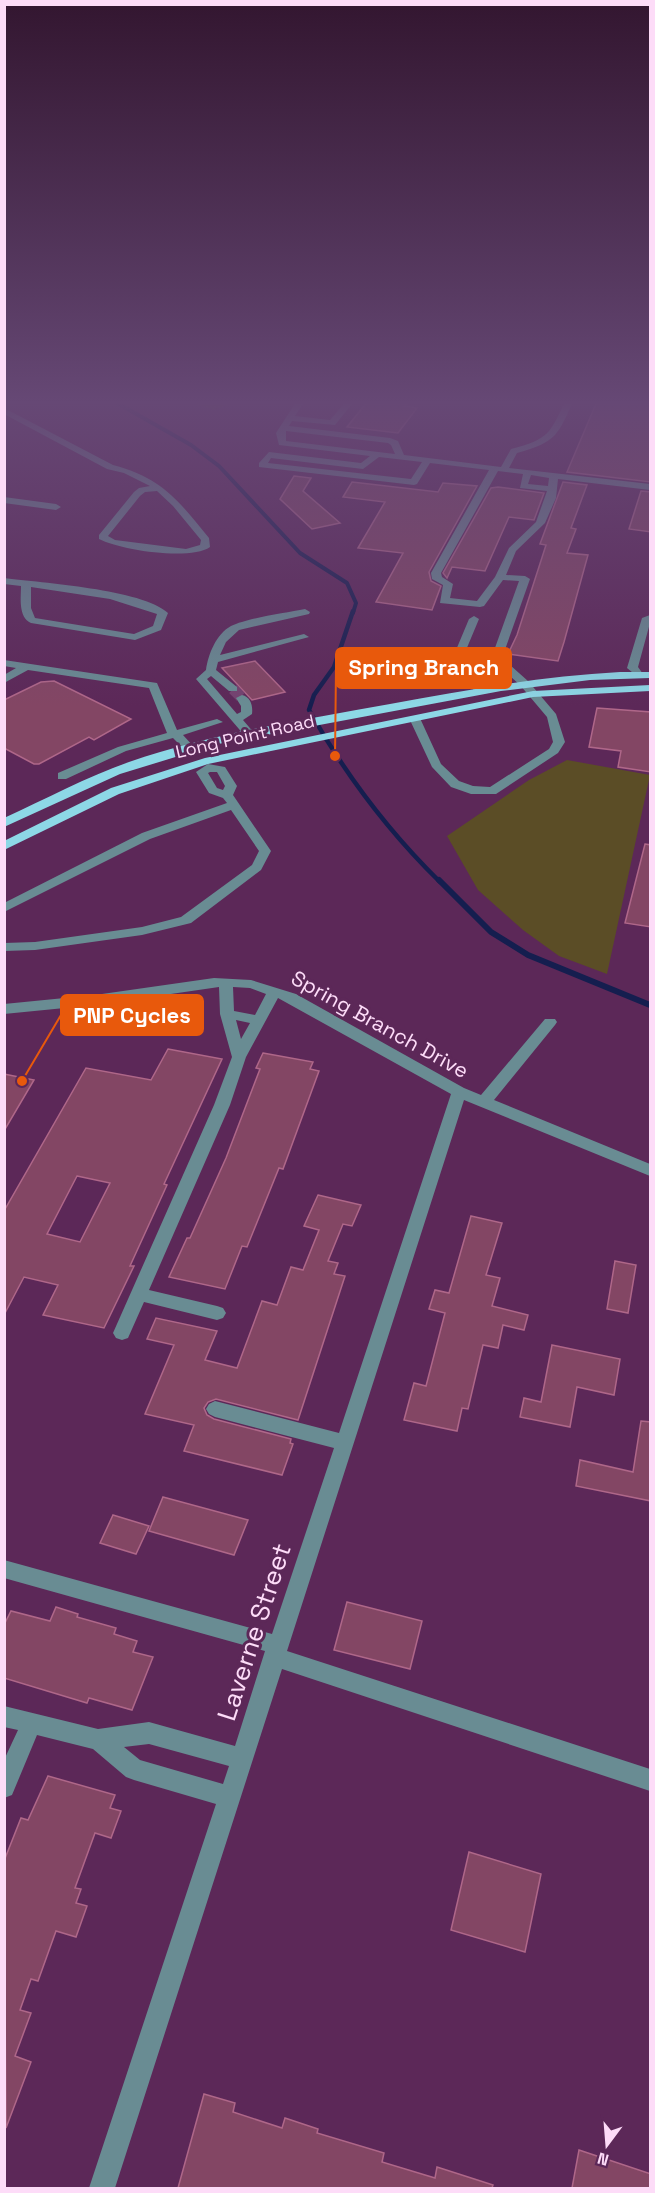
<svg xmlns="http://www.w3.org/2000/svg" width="655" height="2193" font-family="'Space Grotesk',sans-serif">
<rect width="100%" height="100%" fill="#5c2858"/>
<g fill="#5b4d26">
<path d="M182,399h60l-29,11z"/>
<path d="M567,760l83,15 -43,199 -48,-18 -36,-26 -45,-40 -31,-54 82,-56z"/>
</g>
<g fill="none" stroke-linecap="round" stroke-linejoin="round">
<path stroke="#151e4f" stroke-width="4" d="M110,399l81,46 28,21 81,87 47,30 9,20 -3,10"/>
<path stroke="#151e4f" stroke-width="4.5" d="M353,611l-19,56 -20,28 -5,15c36,64 79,121 131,172"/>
<path stroke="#151e4f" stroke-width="6" d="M439,880l52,52 37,23 122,50"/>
</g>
<g fill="#834664" stroke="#af6789" stroke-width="1.5" fill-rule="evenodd">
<path d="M598,399l53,5v78l-84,-10z"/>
<path d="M382,401l25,3 -3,2 13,2 -19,25 -51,-6 20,-25 13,2z"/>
<path d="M294,476l17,2 -8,13 37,32 -28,6 -32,-30z"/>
<path d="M352,482l86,10 5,-9 34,3 -48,86 2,9 10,5 -9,24 -56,-8 27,-49 -45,-5 27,-46 -42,-5z"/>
<path d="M563,482l24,3 -16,43 5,1 -9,24 21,2 -24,87 -6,19 -50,-7 9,-19 29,-90 -6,-1z"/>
<path d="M498,487l46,6 -10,27 -25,-3 -24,54 -33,-4 -5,11 -4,-5 48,-85z"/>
<path d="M641,491l10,1v40l-22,-3z"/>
<path d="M255,661l30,31 -33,8 -30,-32z"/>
<path d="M54,681l77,38 -37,21 -5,-3 -50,27h-5l-30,-16v-48l37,-18z"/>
<path d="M597,708l54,4v60l-33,-5 3,-16 -32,-4z"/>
<path d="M645,844l6,1v82l-26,-4z"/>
<path d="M168,1049l54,10 -58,125 3,1 -37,81h4l-30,62 -61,-13 15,-30 -34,-8 -20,38v-104l82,-143 65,12zM77,1176l33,7 -30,59 -33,-8z"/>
<path d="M263,1053l50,9 -3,7 9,2 -36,98 -4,-1 -32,79 -5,-1 -17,43 -56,-12 18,-39h3l36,-80 34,-89 -4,-1z"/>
<path d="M4,1074l30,6 -30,51z"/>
<path d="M318,1195l43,10 -9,21 -9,-2 -15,37 10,2 -4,11 11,2 -47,144 -82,-21 -8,3 -4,6 3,7 7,4 77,20 -1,4 3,1 -11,31 -98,-24 10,-26 -49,-11 29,-69 -27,-6 9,-21 61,13 -12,29 32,8 25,-67 15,4 14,-38 12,3 16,-40 -15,-4z"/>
<path d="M471,1216l31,7 -16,52 14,3 -8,28 36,9 -4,15 -21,-5 -5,23 -15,-3 -15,64 -6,-1 -5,23 -53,-11 10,-37 12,3 19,-73 -16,-4 6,-19 14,3z"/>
<path d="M615,1261l21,4 -8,48 -21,-4z"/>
<path d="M552,1345l68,14 -6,36 -37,-8 -7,40 -50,-10 4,-19 17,4z"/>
<path d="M641,1421l10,1v79l-75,-15 4,-26 53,12z"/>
<path d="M163,1497l85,23 -14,35 -85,-24z"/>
<path d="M113,1515l36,11 -13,28 -36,-11z"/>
<path d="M347,1602l75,19 -12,48 -76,-19z"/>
<path d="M56,1607l22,7 -1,3 39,11 -2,6 23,7 -4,11 20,5 -21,53 -43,-12 -2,5 -83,-25v-53l7,-14 39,10z"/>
<path d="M48,1776l67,19 -5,13 11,3 -10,27 -16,-5 -20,55 6,1 -5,14 11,3 -11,31 -20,-6 -18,50 -7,-2 -11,31 11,3 -16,43 16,6 -25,66 -2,-267 17,-43 7,2z"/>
<path d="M469,1852l72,22 -16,78 -74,-22z"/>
<path d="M204,2094l31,9 -2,9 49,16 3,-10 33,11 -1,4 67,20 -2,9 53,16 2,-11 56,18 -1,3h-314z"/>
<path d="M579,2150l72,24v14h-79z"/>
</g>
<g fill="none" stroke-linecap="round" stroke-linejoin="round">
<path stroke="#744370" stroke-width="11" stroke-dasharray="11 6" stroke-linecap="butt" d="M233,689l9,9"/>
<g fill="#698c93" fill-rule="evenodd">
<path d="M298,399h8l-11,17 35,4 18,-21h8l-21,26 -43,-4 -3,5 101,12 8,3 6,14 97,12 10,-18c38,-10 39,-15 55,-50h8c-16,36 -17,43 -57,54l-8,15 141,16v6l-92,-11 -2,19 -11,25 -29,28 -10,24 19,1 5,3 -28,79 26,23 28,33 9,28 -7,11 -62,41h-25l-20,-7 -19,-20 -23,-49 2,-2h8l22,48 18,17 14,5 17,1 59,-38 4,-7 -6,-25 -27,-32 -29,-26 28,-78 -16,-1 -19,26 -4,1 -40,-4 3,-18 -11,-6 -1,-6 58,-103 -59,-7 -13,21 -3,1 -155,-18v-4l10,-11 92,11 9,-7 -91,-11 -3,-12zM286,431l102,12 3,2 4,9 -109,-13zM379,457l43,5 -11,17 -143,-16 3,-5 92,11zM498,471l25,3 -3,14 27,3 -11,31 -27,26 -14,29 -18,24 -27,-3 3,-14 -11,-7 -1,-4zM531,475l18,3 -1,8 -20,-2z"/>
<path d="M4,408l109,57c49,13 65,35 96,73l1,9c-20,14 -90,3 -111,-8v-4l35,-43 5,-4 11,-2 -26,-13 -17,-4 -103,-55zM157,491l16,15 28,34 -1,5 -14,4 -71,-9 -7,-4 32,-40 5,-4z"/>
<path d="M4,497l52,7 5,3 -5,3 -52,-7z"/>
<path d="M4,578c38,5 138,11 164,35l-7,17 -26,10 -104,-17c-13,-6 -10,-25 -10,-37l-17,-2zM31,587l79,12 47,15 -4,12 -19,8 -99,-16 -4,-10z"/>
<path d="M305,609l5,3 -1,2 -70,16 -13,12 -6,13 84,-21 5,3 -91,25 -2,8 21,17v4h-8l-18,-15 -4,3 30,35 4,-2v-6l-5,-8 6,-3c9,2 11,11 10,19l-9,6 12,14 -2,2h-8l-49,-57 10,-9c2,-15 10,-36 25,-44 16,-8 54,-13 74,-17z"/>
<path d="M650,615v8l-12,44 5,7 -5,3 -11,-9 15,-50z"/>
<path d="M474,616l5,3 -18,43 23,27v4h-8l-21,-25 -59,7v-4l4,-1 51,-8 18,-43z"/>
<path d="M4,660l153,23 20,47 40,-11 6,3 -40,13 11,12v4h-8l-13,-13 -47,13 -60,28h-8v-6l60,-26 49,-14 -18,-45 -121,-18 -24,13v-8l12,-7 -12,-2z"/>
<path d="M208,764l17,3 12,19 -4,9 38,56 -10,19 -70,53 -49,12 -107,15 -31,1v-8l31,-1 107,-15 39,-10 71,-52 7,-14 -28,-41 -81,29 -146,73v-9l138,-70 85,-30 -4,-5 -14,-5 -13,-21zM210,772h7l8,14 -2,4 -6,-2 -9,-15z"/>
<path d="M214,978l37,2 45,14 168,94 17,7 64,-76h10l2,3 -2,3 -61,75 156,64v12l-186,-76 -177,551 363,118v22l-368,-122 -167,519h-26l127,-384 -82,-24 -8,-3 -33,-28 -56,-14 -25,60 -8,3v-38l14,-30 -14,-3v-21l94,23 51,-7 86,24 30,-95 -261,-73v-18l268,74 62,-186 -119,-31 -6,-3 -3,-5 3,-5 6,-3 124,32 112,-339 -173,-96 -32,59 -16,48 -81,185 68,16 6,2 3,5 -3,5 -6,2 -73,-18 -16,36 -6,2 -6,-2 -3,-5 101,-228 18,-48 -12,-43 -1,-27 -124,18 -91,9v-10l91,-9zM233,987l17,1 16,6 -11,21 -21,-4zM236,1020l14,3 -9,16zM149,1744l80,22 -6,18 -83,-24 -16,-13z"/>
</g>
<g fill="#8dd8e6" fill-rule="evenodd">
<path d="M620,672h30v6l-60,2 -89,11 -283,53 -98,30 -116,53v-9c42,-19 82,-41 125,-56 84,-29 174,-42 261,-58 77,-14 152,-28 230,-32z"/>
<path d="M650,685v6l-117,6 -325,67 -89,30 -115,56v-9l107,-53 94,-30 328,-67z"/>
</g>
</g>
<linearGradient id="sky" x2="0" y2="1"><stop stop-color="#331630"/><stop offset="0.57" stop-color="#664875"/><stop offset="1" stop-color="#664875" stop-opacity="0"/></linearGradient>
<rect width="655" height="706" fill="url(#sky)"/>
<g text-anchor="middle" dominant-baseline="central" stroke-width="6" stroke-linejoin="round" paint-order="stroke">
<g font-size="18" fill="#fddcf8" stroke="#5c2858">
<text transform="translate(245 736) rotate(-13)">Long Point Road</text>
</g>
<g font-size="21" fill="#fddcf8" stroke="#5c2858">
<text transform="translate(380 1024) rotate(29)">Spring Branch Drive</text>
</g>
<g font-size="26" fill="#fddcf8" stroke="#5c2858">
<text transform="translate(254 1632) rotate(-72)">Laverne Street</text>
</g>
</g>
<path fill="none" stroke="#e8590c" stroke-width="2" d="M335 756L336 668M22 1081L61 1015"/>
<g fill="#e8590c" stroke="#5c2858" stroke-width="2">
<circle cx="335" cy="756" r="6"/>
<circle cx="22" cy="1081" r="6"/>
</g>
<g fill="#e8590c" stroke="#e8590c" stroke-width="2">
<rect x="336" y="648" width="175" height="40" rx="6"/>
<rect x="61" y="995" width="142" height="40" rx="6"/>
</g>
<g font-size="22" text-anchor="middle" font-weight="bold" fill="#fff">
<text x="424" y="675">Spring Branch</text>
<text x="132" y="1023">PNP Cycles</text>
</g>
<rect width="655" height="2193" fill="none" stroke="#fddcf8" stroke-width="12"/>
<g transform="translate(607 2145) rotate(196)" stroke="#5c2858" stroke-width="4.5" paint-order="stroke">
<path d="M0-4.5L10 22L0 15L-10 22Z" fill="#fddcf8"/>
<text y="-9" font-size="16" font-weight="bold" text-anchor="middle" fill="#fddcf8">N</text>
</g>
</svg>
